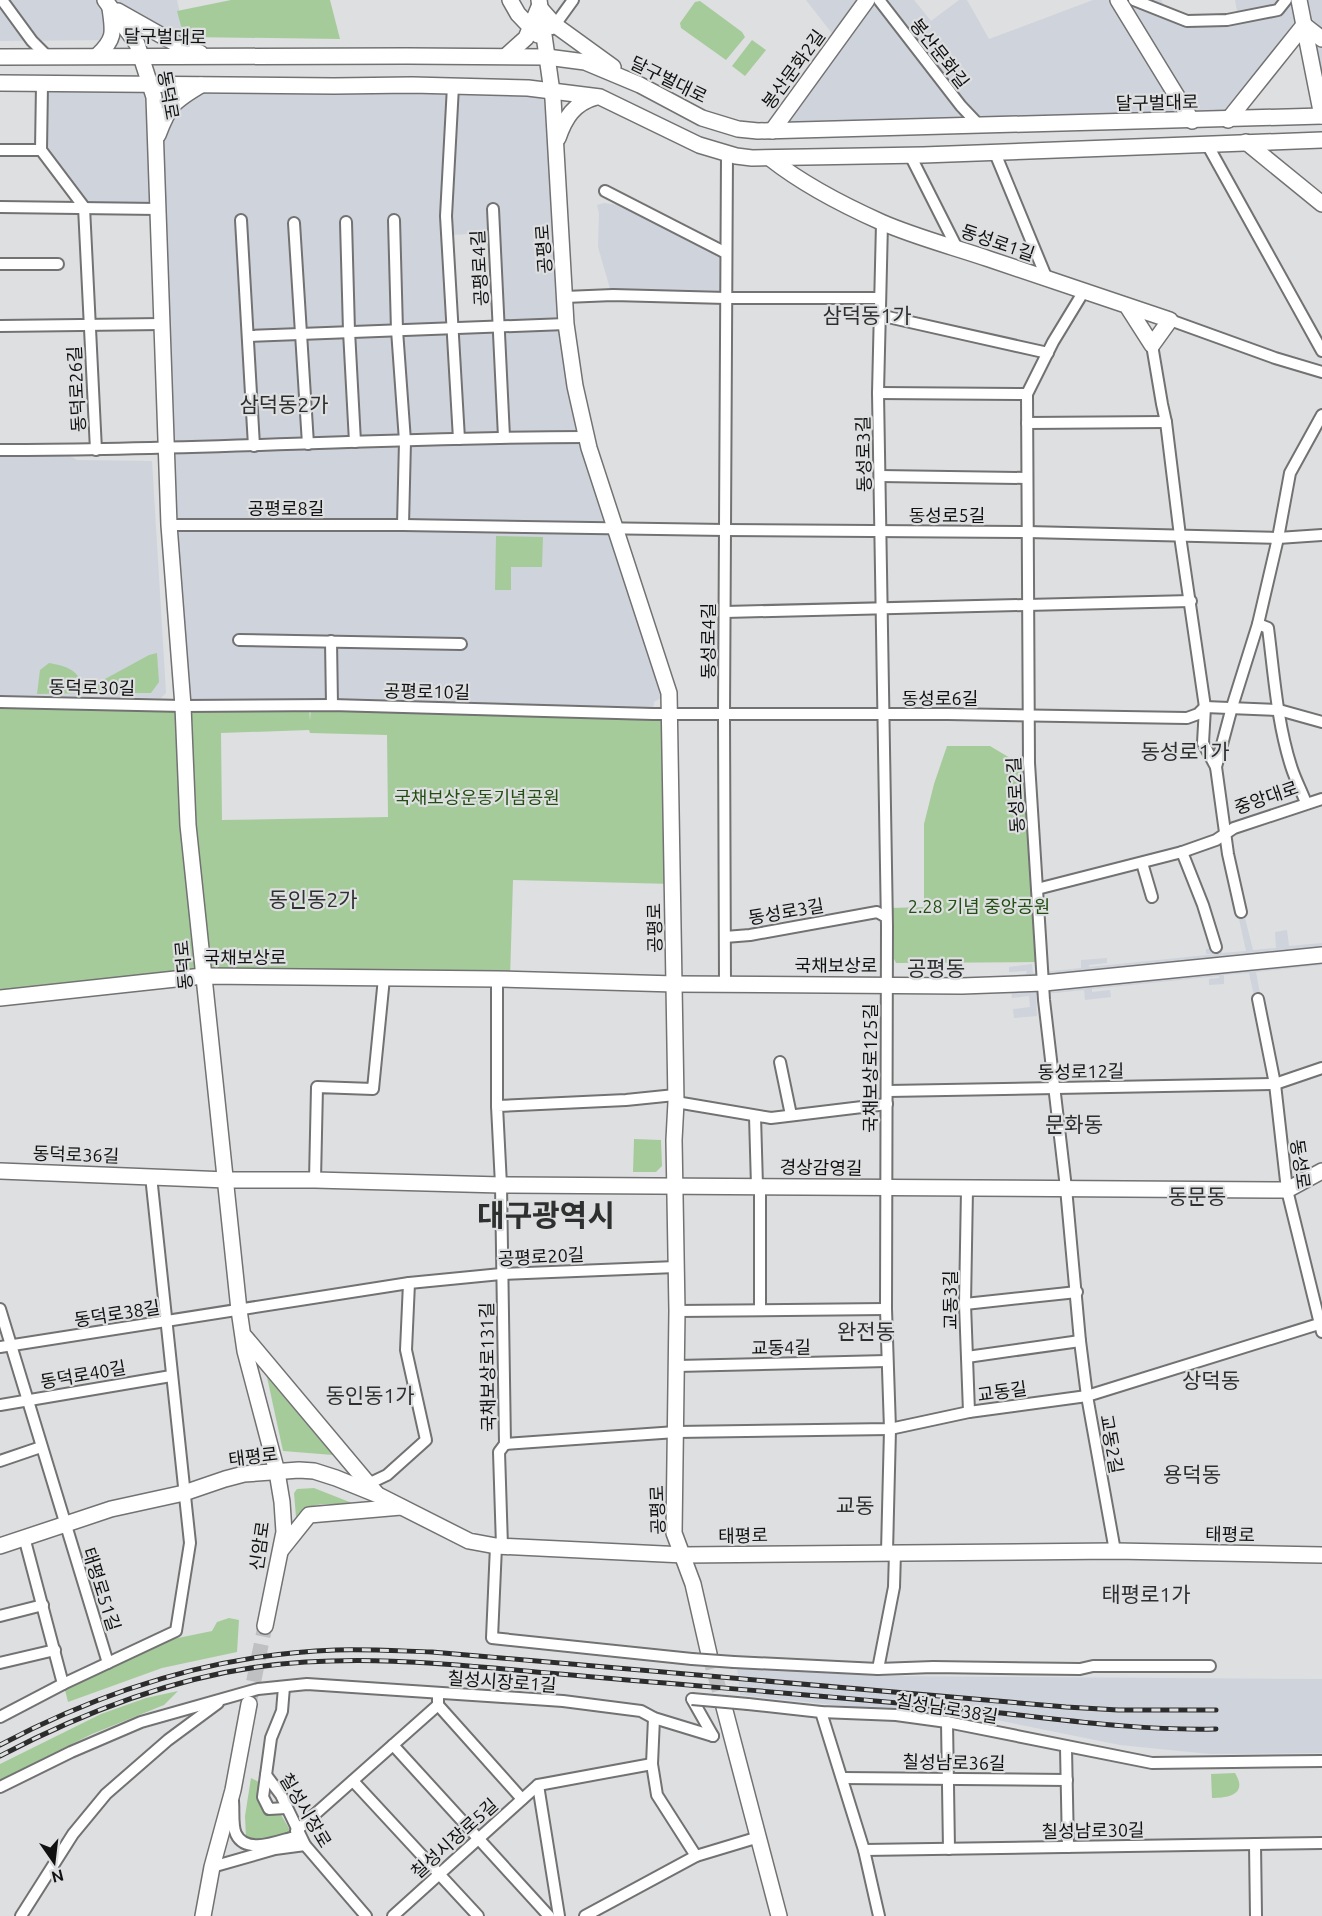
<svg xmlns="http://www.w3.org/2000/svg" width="1322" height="1916" font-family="Ubuntu,'Noto Sans KR',sans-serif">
<rect width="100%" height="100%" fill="#dedfe0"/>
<g fill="#cfd3db" fill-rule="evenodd">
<path d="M0,0h177l11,49 -62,-32 -14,23 -112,1z"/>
<path d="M806,0h108l17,21 28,-21h8l22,39 104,-39h68l9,14 17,7 51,-4 -3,-17h87v116l-18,-90 -76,94 -456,11 66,-90z"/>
<path d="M42,84h107l15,35 37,-35 351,6 23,296 91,309 -12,7 -1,12 -470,-8 -24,-496 -75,-3 -43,-57zM494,233l5,93 -47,1 -5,-92z"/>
<path d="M604,203l21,3 96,48 -1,39 -109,-1 -13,-45 1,-34 -2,-8z"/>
<path d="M0,454h67l10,6 75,1 14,232 -5,5 -161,-3z"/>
<path d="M1245,918l8,32 23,-2 -1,-16 12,-2 2,16 33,-3v22l-66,7 5,27 -6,1 -6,-27 -25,2v9l-15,1v-6l10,-1v-2l-127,13v3l18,-2 1,7 -26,3 -1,-10 -48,5 1,21 -23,2 -1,-9 17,-2 -1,-11 -17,2 -2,-22 16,-2 1,-3 -18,1v-5l23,-3 1,9 48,-5v-8l26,-2v5l-18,2v2l128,-13h-11v-5l15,-1 1,5 24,-2 -7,-32z"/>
<path d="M737,1668l145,8 440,3v74l-112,1 -90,-9 -133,-27 -107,-8 -140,-15z"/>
</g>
<g fill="#a6cb9b" fill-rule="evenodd">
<path d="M231,0h99l10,39 -152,-2 -7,-11 -4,-15z"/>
<path d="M700,1l42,31 3,5 -19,23 -45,-32 -1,-5 15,-21z"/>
<path d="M752,40l14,10 -21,26 -13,-10z"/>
<path d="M496,536l47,1 -1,30h-31v23h-16z"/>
<path d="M157,653l2,29 -8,11h-56l-1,-8 55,-30z"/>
<path d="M49,663c22,4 30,8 37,30l-49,1 3,-24z"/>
<path d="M0,702l309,3 1,16 1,-16 360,9 2,170 -160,-4 -3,99 -307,-3 -203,22zM309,730l1,3 77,2 1,82 -166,3 -1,-87z"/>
<path d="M947,746h43l35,21 4,86 9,109 -142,1 -2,-4v-37l-3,-14 33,-1v-83l10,-40z"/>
<path d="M634,1139l27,1 1,26 -6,6h-23z"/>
<path d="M267,1377l66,78 -50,-4z"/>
<path d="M314,1488l43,17c-19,0 -49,-6 -61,12l-2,-24 3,-4z"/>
<path d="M229,1618l10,2 -2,32 -75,16 -94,34 -3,-12 108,-51 39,-8 5,-9z"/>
<path d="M178,1691l-14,14 -72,29 -92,46v-16l101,-50 45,-16z"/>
<path d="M1235,1773c13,21 -6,25 -23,25l-1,-24z"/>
<path d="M251,1778l12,6 31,53 -36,4 -12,-3 -1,-22z"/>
</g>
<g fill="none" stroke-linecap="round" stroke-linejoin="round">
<g stroke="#bfc0c1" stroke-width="15" stroke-dasharray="15 8" stroke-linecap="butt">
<path d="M709,1654l15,53"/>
<path d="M249,1704l16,-78"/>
</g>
<defs>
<g id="street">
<path d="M2,0l30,41 15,15"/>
<path d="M879,0l82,106 17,18"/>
<path d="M1134,0l53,21 40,-1 51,-10 8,-10"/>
<path d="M552,29l21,-29"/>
<path d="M42,84l-1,66 43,57 12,243"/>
<path d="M453,86l-7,130 13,223"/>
<path d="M1207,144l115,207"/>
<path d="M0,150h41"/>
<path d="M995,153l52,126"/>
<path d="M910,155l47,93"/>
<path d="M605,191l121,62"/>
<path d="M0,207l158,2"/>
<path d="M493,209l11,228"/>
<path d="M241,220l13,226"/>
<path d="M394,220l3,110 8,111 -2,84"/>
<path d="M346,222l3,109 6,111"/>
<path d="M294,223l14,221"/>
<path d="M882,223l-4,170 9,533 -1,383 4,120 -3,123"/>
<path d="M0,264h58"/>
<path d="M1084,291l-31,51 -26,52 2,369 15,237 22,188 14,153 7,55 28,155"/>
<path d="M565,297l48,-2 113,3h153"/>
<path d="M879,315l169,38"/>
<path d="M1170,320l105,38 47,14"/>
<path d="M0,326l162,-2"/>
<path d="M248,336l318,-12"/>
<path d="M1152,345l10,59 4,18 14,114 25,171 -2,36 13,24"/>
<path d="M878,393l149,1"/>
<path d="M1027,423l139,-1"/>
<path d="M0,450c196,1 391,-13 586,-13"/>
<path d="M880,476l147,2"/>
<path d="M169,525h234l322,5 302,2 251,6 44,-3"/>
<path d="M725,612l466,-11"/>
<path d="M1258,624l10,4c6,46 9,96 24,141 4,12 10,23 14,34"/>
<path d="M239,640l222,4"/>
<path d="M331,641l1,64"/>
<path d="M0,702l183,4 149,-1 321,9h295l239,4 11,-4 7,-7 74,3 43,12"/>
<path d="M1182,852l21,53 13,42"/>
<path d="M1142,863l10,34"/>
<path d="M1037,889l145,-37 34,-12 18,-12 88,-29"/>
<path d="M1241,912l-13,-58 -12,-87 16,-60 26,-83 20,-86 12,-65 32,-58"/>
<path d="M725,937l25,-2 127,-23 9,5"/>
<path d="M725,984l-1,-269 3,-561"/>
<path d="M1258,999l17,85 12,106 35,142"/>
<path d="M780,1062l11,53"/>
<path d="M888,1091l387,-7 47,-16"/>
<path d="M676,1102l95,16 116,-14"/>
<path d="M497,1106v-127"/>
<path d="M755,1116l2,70"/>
<path d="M315,1180l2,-93 56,2 11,-111"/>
<path d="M760,1186v124"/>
<path d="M967,1189l-2,115 4,108"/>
<path d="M965,1304l112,-12"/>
<path d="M0,1309l108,354"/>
<path d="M677,1311l209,-2"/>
<path d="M0,1347l409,-64 92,-9 175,-7"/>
<path d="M967,1357l113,-16"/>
<path d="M677,1366l210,-5"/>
<path d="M0,1405l171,-29"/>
<path d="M505,1444l171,-12 214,-3 79,-17 118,-16 235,-73"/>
<path d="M0,1461l41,-14"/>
<path d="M368,1484l19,-9 39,-35 -20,-90 3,-67"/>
<path d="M24,1537l39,147"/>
<path d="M496,1546l-4,92 200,21"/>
<path d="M502,1546l-3,-94 6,-8 -4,-259 -4,-79 129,-6 49,-5"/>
<path d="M0,1616l43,-11"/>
<path d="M734,1662l144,7 16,-82 1,-35"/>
<path d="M0,1663l55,-13"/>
<path d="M878,1669l55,-2 147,2 13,-3h117"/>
<path d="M284,1687l-2,24 -11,27 -8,59 6,12 17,-1"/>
<path d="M692,1699l21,37"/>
<path d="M748,1704l73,8 75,3 51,7 205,41 170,-2"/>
<path d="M438,1705l84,94"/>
<path d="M821,1712l43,138 15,66"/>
<path d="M0,1717l63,-33 113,-53 14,-88 -39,-367"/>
<path d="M654,1718l-2,46 5,31 39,61"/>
<path d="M947,1722l2,127"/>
<path d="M393,1745l156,171"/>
<path d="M1066,1748l2,99"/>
<path d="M266,1775l15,20 24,50 61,71"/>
<path d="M842,1778l225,2"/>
<path d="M353,1781l125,135"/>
<path d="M538,1785l21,131"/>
<path d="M0,1787l71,-35 70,-30 117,-33 49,-5 256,17 78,10 13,7 59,18"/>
<path d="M233,1801c1,9 -1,25 3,33 10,21 42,7 58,3l8,6"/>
<path d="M296,1831l142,-126v-11"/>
<path d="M1255,1844l1,72"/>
<path d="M864,1850l458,-7"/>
<path d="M212,1867l63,-18 30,-4"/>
<path d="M21,1916l52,-82 33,-40 62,-54 50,-37"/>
<path d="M393,1916l145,-131 114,-21"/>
<path d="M585,1916l111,-60 63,-19"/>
</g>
<g id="secondary">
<path d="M105,0l32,44 17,53 15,428 14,181 5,119 51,485 6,41 32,121 5,30 2,30 -19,94"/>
<path d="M510,0l8,14 20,21"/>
<path d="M539,0l14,99 13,225 9,62 14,62 80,245 7,409 -2,38 3,171 -3,222 19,51 16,70"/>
<path d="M1118,0l74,121"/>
<path d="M1299,0l23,116"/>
<path d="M118,11l55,31 27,11"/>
<path d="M1304,25l18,14"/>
<path d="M98,55c18,-17 15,-24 12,-47"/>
<path d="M506,56l20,-18 13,-31 16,18 58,42"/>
<path d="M0,57l407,-1 140,1 38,5 55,23 62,33 36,11 20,2 564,-15"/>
<path d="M0,83l334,3 78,-1 116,3 72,9 99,48 37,11 16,2 171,-3 399,-15"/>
<path d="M1228,120l76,-95"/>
<path d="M772,131l95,-131"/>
<path d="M158,135c11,-30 16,-34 43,-50"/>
<path d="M558,138c7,-20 16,-35 38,-41"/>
<path d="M1246,142l76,62"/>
<path d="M771,159c33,26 72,46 110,63 34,15 73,25 108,37 60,20 121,41 181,61l-18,25 -25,-39"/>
<path d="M0,998l203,-22 294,3 178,5 287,2 82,-3 278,-28"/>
<path d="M0,1171l227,9h88l186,5 786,5 35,-19"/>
<path d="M245,1337l131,156"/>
<path d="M0,1546l111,-37 73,-16 41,-14 19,-5 55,-4 15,1 22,7 42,17 91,46 27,5 188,9 431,-4 207,4"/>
<path d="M281,1550l28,-35 92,-8"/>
<path d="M724,1707l55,209"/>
<path d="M203,1916l9,-49 21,-77 16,-86"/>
</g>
</defs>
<use href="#street" stroke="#727273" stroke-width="14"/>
<use href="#secondary" stroke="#727273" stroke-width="18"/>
<use href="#street" stroke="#fff" stroke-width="10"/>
<use href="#secondary" stroke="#fff" stroke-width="15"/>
<defs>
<g id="rail">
<path d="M0,1745c104,-55 218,-91 336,-95 32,-1 64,1 96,2l634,55 52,3h98"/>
<path d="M0,1756c80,-42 167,-76 257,-89 101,-14 202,-2 303,7 134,12 269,22 403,35 84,8 168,22 253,20"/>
</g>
</defs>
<use href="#rail" stroke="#2c2c2c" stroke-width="5"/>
<use href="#rail" stroke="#dedfe0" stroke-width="3" stroke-dasharray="9" stroke-linecap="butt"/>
<defs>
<g id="street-bridge">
<path d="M692,1659l42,3"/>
<path d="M692,1699l56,5"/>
</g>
</defs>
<use href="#street-bridge" stroke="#727273" stroke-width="14" stroke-linecap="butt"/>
<use href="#street-bridge" stroke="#fff" stroke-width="10"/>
</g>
<g text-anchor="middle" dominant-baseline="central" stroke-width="4.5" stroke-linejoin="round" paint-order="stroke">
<g font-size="18" fill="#111" stroke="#dedfe0">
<text transform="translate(165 36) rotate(1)">달구벌대로</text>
<text transform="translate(940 53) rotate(52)">봉산문화길</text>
<text transform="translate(793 69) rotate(-54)">봉산문화2길</text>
<text transform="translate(669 79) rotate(26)">달구벌대로</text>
<text transform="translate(169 95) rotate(80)">동덕로</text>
<text transform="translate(1157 102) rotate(-1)">달구벌대로</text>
<text transform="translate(998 242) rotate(19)">동성로1길</text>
<text transform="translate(543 249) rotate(-94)">공평로</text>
<text transform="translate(479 268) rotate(-93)">공평로4길</text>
<text transform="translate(76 389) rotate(-93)">동덕로26길</text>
<text transform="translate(863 454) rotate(-91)">동성로3길</text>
<text x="286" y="508">공평로8길</text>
<text x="947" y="515">동성로5길</text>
<text transform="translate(708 641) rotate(-90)">동성로4길</text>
<text transform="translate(92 687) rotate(1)">동덕로30길</text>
<text transform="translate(427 691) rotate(1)">공평로10길</text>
<text x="940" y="698">동성로6길</text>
<text transform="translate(1015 795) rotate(-93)">동성로2길</text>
<text transform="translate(1266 797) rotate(-19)">중앙대로</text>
<text transform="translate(786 911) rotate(-10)">동성로3길</text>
<text transform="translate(654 928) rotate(-91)">공평로</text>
<text x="245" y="957">국채보상로</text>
<text transform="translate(183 965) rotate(-95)">동덕로</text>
<text x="836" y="965">국채보상로</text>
<text transform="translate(870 1068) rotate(-90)">국채보상로125길</text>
<text transform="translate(1081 1071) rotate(-1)">동성로12길</text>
<text transform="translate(76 1154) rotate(2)">동덕로36길</text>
<text transform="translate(1301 1164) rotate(82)">동성로</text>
<text transform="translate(821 1167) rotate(1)">경상감영길</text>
<text transform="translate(541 1256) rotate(-3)">공평로20길</text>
<text transform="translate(950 1300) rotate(-90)">교동3길</text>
<text transform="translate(117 1313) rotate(-9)">동덕로38길</text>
<text transform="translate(781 1347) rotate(-1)">교동4길</text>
<text transform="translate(487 1367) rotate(-91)">국채보상로131길</text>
<text transform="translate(83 1374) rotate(-10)">동덕로40길</text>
<text transform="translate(1002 1391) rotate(-8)">교동길</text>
<text transform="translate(1112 1444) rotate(80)">교동2길</text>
<text transform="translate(253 1456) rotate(-7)">태평로</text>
<text transform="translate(657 1510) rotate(-92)">공평로</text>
<text transform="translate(1230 1534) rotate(1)">태평로</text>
<text transform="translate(743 1535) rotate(-1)">태평로</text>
<text transform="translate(259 1546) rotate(-82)">신암로</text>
<text transform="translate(102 1589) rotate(72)">태평로51길</text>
<text transform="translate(502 1681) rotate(4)">칠성시장로1길</text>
<text transform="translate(947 1708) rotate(9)">칠성남로38길</text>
<text transform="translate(954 1762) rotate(1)">칠성남로36길</text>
<text transform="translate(306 1810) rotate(59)">칠성시장로</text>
<text transform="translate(1093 1830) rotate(-1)">칠성남로30길</text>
<text transform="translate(454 1838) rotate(-42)">칠성시장로5길</text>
</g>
<g font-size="18" fill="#224e12" stroke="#dedfe0">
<text x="477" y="797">국채보상운동기념공원</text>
<text x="979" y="906">2.28 기념 중앙공원</text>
</g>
<g font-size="21" fill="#2e2f2f" stroke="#dedfe0">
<text x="867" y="315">삼덕동1가</text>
<text x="284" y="404">삼덕동2가</text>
<text x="1185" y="751">동성로1가</text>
<text x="313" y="899">동인동2가</text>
<text x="936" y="968">공평동</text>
<text x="1074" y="1124">문화동</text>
<text x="1197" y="1196">동문동</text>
<text x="866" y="1331">완전동</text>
<text x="1211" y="1380">상덕동</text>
<text x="370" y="1395">동인동1가</text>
<text x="1192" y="1474">용덕동</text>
<text x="855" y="1505">교동</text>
<text x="1146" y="1594">태평로1가</text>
</g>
<g font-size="30" font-weight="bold" fill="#2e2f2f" stroke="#dedfe0">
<text x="546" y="1215">대구광역시</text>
</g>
</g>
<g transform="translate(54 1862) rotate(166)" stroke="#dedfe0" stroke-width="4.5" paint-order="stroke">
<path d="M0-4.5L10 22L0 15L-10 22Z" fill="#111111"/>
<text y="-9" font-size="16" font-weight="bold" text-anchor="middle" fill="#111111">N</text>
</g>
</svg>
